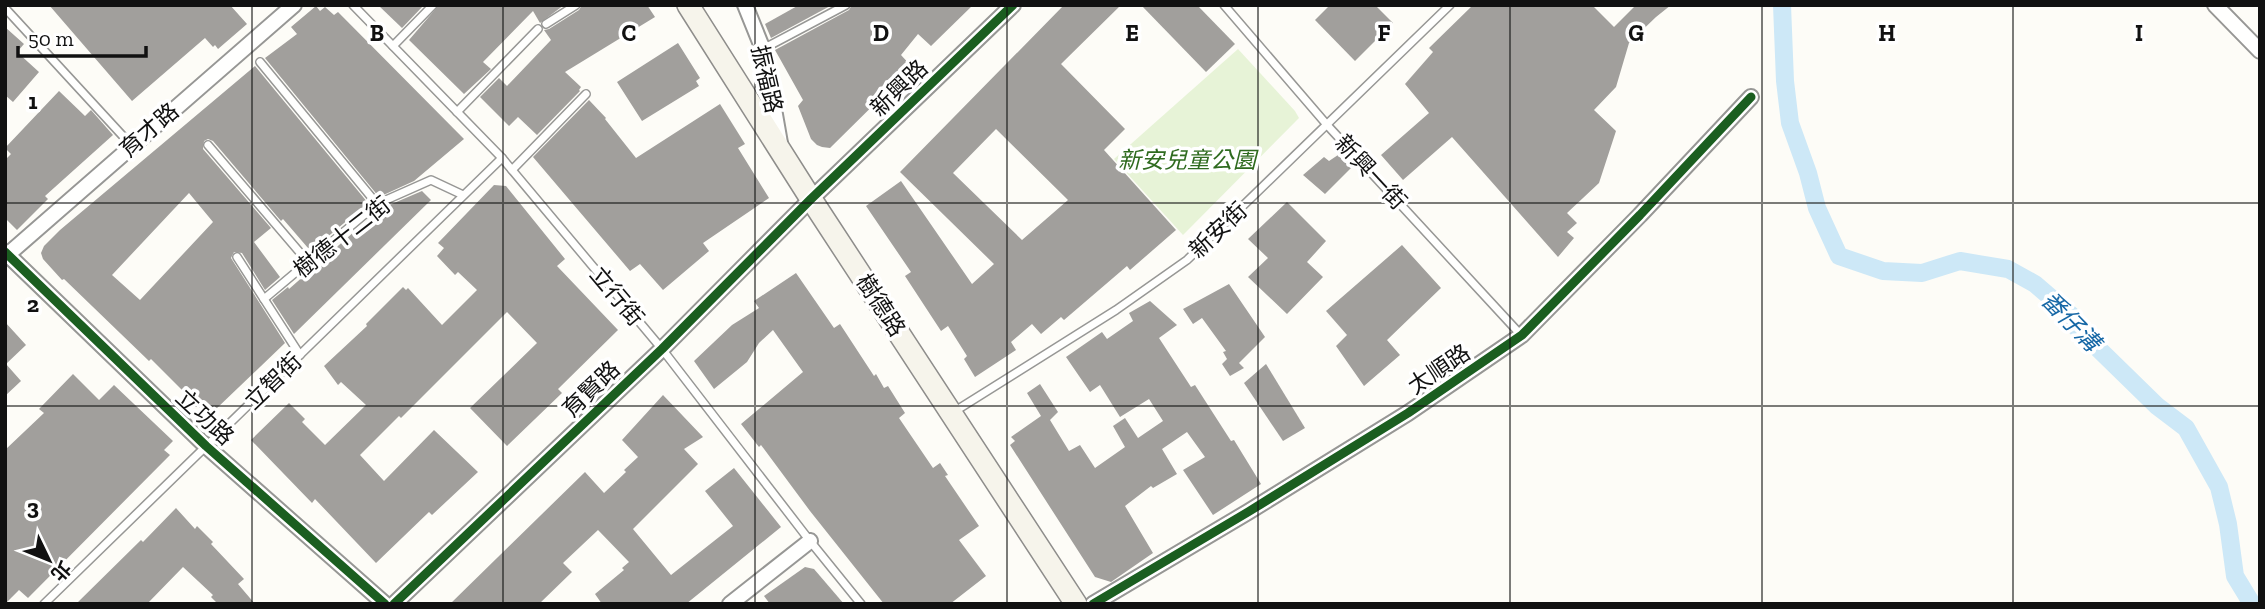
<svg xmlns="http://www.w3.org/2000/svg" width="2265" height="609" font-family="'Zilla Slab','Noto Sans TC',serif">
<rect width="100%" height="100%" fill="#fdfcf7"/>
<path fill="#e7f3d7" d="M1238,49l57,62 4,7 -116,117 -69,-76z"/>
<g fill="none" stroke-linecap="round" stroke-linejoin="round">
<path stroke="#cde8f7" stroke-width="18" d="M1782,5l3,76 5,42 18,50 9,35 22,48 44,15 39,2 38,-12 48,8 27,15 36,31 2,9 84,82 29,22 33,59 9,37 7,52 17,28"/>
</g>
<g fill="#a19f9c" fill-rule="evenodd">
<path d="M49,5h181l17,19 -29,25 -3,-4 -2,2 -8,-9 -73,63z"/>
<path d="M378,5h46l-22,23z"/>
<path d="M439,5h125l-24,18 -7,-12 -50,51 8,7 -27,25 -55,-54z"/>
<path d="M582,5h65l8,12 -90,55 16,15 -2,3 1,1 -43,44 -19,-18 -9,9 -29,-29 19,-19 8,8 44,-46 -7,-10 5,-1 30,-19z"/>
<path d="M799,5h33l-61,33 -6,-14z"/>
<path d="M852,5h121l-42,41 -13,-12 -17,21 11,12 -82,81 -8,-1 -5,-2 -6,-6 -13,-33 5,-6 -28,-50 74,-40z"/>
<path d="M1064,5h57l-60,59 64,65 -21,21 72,80 -46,40 -3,-4 -63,54 -3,-3 -20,17 -9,-10 -21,18 5,8 -41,27 -11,-18 3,-3 -19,-30 -7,5 -36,-55 6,-4 -45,-66 35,-25 71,103 22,-20 -94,-92zM996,129l72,71 -46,40 -69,-67z"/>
<path d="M1141,5h56l38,39 -29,28z"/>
<path d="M1330,5h45l18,18 -38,38 -40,-41z"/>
<path d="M1473,5h119l22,22 22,-22h35l-15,12 -27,26 -13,44 -22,23 22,21 -17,52 -32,30 10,10 -10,9 7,6 -16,19 -106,-120 -49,43 -22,-25 48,-42 -24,-29 28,-32 -4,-4z"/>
<path d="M316,6l4,5 5,-4 9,8 4,-3 126,127 -50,42 -35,16 -114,-139 32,-24 -6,-7z"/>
<path d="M5,27l19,17 -7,8 22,20 -26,30 -8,-7z"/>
<path d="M678,43l22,35 -4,3 3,5 -57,35 -25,-39z"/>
<path d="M255,66l113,137 -55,46 -5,-1 -25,-29 -2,2 -68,-80 -5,-2 -4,2 -1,8 68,79 -17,14 26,35 -15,13 -23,-37 -8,-1 -3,6 54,85 -69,66 -14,1 -51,-51 -2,2 -85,-82 -2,1 -19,-21 -2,-6 3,-7 16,-16zM189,193l24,29 -73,78 -28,-25z"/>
<path d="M59,91l26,25 6,-6 22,25 -68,61 3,3 -31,31 -12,-12v-58l6,-6 -6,-6z"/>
<path d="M589,100l17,18 -1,1 31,39 84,-54 25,40 -7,4 31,50 -66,45 6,8 -46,39 -23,-26 -10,7 -97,-114z"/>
<path d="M1338,155l13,13 -26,26 -22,-19 21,-18 5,4z"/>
<path d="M494,185l12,1 59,73 -8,7 61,64 -60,59 4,4 -55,53 -37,-38 67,-65 -30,-31 -106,106 -2,-2 -39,39 24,26 50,-51 44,42 -46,43 -3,-3 -53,51 -61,-64 -3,4 -61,-63 38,-37 16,16 -3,3 23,23 41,-40 -25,-23 -3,3 -14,-19 43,-40 -1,-2 37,-37 3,3 2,-2 34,37 35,-35 -19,-18 -3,3 -18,-19 7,-8 -6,-5z"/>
<path d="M422,191l9,9 -137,134 -22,-34 16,-13 1,2 91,-80z"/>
<path d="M1287,202l39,39 -19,21 16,15 -36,37 -39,-37 20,-19 -20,-19z"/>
<path d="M1402,245l39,43 -54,52 13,15 -36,31 -28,-40 11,-11 -21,-24z"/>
<path d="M796,273l38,55 6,-4 34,52 2,-2 8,14 4,-2 17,27 -6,5 34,50 7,-5 8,12 -3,1 34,50 -20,14 27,36 -36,28h-66l-74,-93 -49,-66 -2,2 -18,-23 62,-52 -30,-42 -14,13 -12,19 -33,27 -20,-28 38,-36 27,-17 -5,-7z"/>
<path d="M1229,284l36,53 -26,26 5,5 -14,8 -8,-12 5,-5 -4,-7 3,-1 -24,-33 -9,6 -10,-15z"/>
<path d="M1150,301l27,24 -18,13 32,49 4,-2 36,56 3,-1 27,44 -48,31 -30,-45 22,-13 -18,-25 -25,17 15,25 -24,14 -2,-2 -26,20 28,47 -42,29 -16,-5 -85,-132 5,-4 -4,-4 30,-21 -14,-23 13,-9 18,28 -8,8 19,31 11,-6 15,23 30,-21 -12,-21 12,-8 13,20 25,-17 -14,-22 -29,18 -20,-32 -10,7 -24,-35 36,-25 5,7 26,-18 -4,-8z"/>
<path d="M5,322l21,23 -20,19 15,17 -16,15z"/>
<path d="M1266,364l39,64 -22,13 -39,-58z"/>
<path d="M73,374l26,26 15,-15 59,56 -9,9 6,5 -142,143 -9,-8 -14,14v-154l39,-37 -5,-4z"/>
<path d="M663,395l40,42 -19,12 14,15 -65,65 38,46 62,-49 -28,-35 29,-23 47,59 -95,77h-84l-7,-10 29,-24 -2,-2 7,-6 -31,-32 -35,33 9,9 -33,32h-89l135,-132 19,21 22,-21 -2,-2 14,-13 -16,-17z"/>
<path d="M176,508l19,21 2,-3 16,16 -2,2 33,35 -6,5 17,20h-37l-7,-7 2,-2 -30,-28 -36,37h-71l65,-64 2,2z"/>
<path d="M805,567l9,2 30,35h-74l-6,-8z"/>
</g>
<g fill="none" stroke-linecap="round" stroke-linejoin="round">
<defs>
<g id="lane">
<path d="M353,5l149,153 160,191 148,192 51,63"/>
<path d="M1224,5l104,121 193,209"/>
<path d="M5,8l127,138"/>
<path d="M546,24l30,-19"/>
<path d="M393,46l40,-41"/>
<path d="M763,49l83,-44"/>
<path d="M260,62l117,142"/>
<path d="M457,112l81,-83"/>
<path d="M208,145l100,117"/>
<path d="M512,170l74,-76"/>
<path d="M237,257l63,98"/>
<path d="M264,299l113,-95 54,-24 32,15"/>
<path d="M952,413l164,-103 71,-50 263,-255"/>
<path d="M44,604l458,-446"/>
</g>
<g id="street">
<path d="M745,5l19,47 16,91"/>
<path d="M2215,5l45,46"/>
<path d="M5,252l201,194 179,158"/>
<path d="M5,257l289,-252"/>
<path d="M394,604l268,-255 149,-150 202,-194"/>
<path d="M730,604l80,-63"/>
<path d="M1093,604l155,-92 160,-99 114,-78 118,-120 111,-118"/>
</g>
<path id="secondary" d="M688,5l123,194 265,405"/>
</defs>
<use href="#lane" stroke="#979795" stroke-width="10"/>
<use href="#street" stroke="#979795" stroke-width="18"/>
<use href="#secondary" stroke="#8e8d8b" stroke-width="24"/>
<use href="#lane" stroke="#fffffe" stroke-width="7"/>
<use href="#street" stroke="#fffffe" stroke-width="14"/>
<use href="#secondary" stroke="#f6f4eb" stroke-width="21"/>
<defs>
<g id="cycleway">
<path d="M5,252l201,194 179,158"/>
<path d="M394,604l268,-255 149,-150 202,-194"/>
<path d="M1093,604l155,-92 160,-99 114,-78 118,-120 111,-118"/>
</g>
</defs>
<use href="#cycleway" stroke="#fff" stroke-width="13"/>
<use href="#cycleway" stroke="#1b5e20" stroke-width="9"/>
</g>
<path fill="none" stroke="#111" stroke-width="2" stroke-opacity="0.55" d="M252,5v599M503,5v599M755,5v599M1007,5v599M1258,5v599M1510,5v599M1762,5v599M2013,5v599M5,203h2255M5,406h2255"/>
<g text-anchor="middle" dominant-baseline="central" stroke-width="7" stroke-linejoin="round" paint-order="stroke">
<g font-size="23" fill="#111" stroke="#fff">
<text transform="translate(767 79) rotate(77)">振福路</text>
<text transform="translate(899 88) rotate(-44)">新興路</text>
<text transform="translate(149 130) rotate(-41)">育才路</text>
<text transform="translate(1371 172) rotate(47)">新興一街</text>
<text transform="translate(1218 230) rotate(-43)">新安街</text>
<text transform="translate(342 237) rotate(-38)">樹德十二街</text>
<text transform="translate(617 296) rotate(50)">立行街</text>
<text transform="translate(881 305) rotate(57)">樹德路</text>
<text transform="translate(1439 369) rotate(-34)">太順路</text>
<text transform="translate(273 381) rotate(-44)">立智街</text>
<text transform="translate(591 389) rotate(-44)">育賢路</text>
<text transform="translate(205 417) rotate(43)">立功路</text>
</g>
<g font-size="23" font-style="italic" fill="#2f6b1f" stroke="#fff">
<text x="1187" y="160">新安兒童公園</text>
</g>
<g font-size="24" font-style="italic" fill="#1768a6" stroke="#fff">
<text transform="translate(2071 321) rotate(46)">番仔溝</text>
</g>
</g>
<g font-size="23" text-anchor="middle" font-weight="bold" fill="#111" stroke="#fff" stroke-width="7" stroke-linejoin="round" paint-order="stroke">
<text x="377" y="41">B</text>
<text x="629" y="41">C</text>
<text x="881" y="41">D</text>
<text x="1132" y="41">E</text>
<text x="1384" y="41">F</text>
<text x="1636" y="41">G</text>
<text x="1887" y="41">H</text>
<text x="2139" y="41">I</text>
<text x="33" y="109">1</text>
<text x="33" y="312">2</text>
<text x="33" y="515">3</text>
</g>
<rect width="2265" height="609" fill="none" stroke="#111111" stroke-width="14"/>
<g transform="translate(49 560) rotate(133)" stroke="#ffffff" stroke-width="5" paint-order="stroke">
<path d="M0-5L12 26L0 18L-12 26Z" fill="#111111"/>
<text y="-10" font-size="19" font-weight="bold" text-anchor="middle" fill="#111111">北</text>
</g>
<path d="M18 46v10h128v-10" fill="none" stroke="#111111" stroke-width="3.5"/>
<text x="28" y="46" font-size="21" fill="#111111" stroke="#ffffff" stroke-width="5" paint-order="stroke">50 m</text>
</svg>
